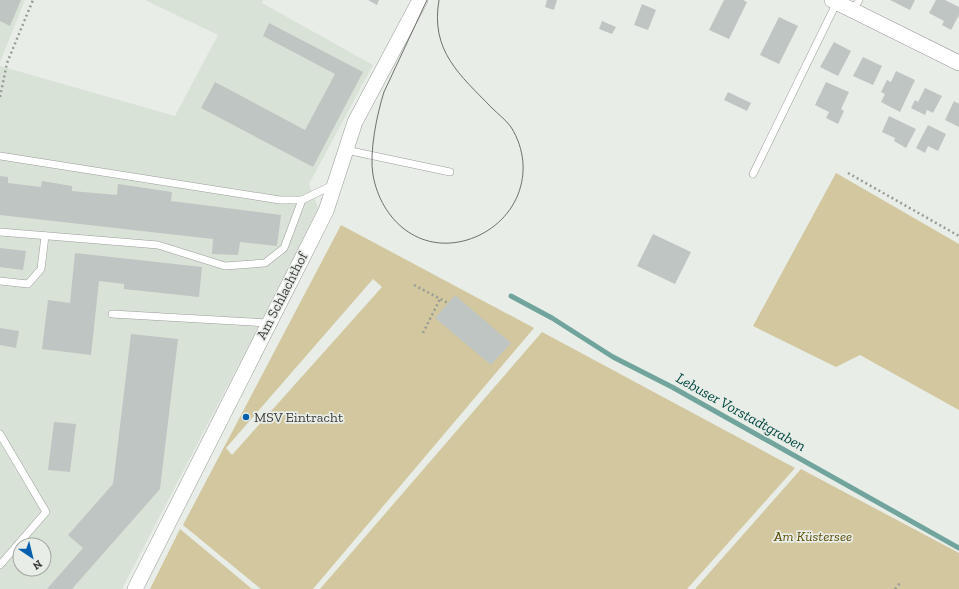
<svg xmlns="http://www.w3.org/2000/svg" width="959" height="589" font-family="'Zilla Slab',serif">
<rect width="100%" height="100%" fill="#e8ede7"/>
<g fill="#d9e2d7" fill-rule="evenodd">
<path d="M0,0h25l-25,62z"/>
<path d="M145,0h118l-1,3 111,62 -64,119 10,26 -197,379h-122v-523l175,50 43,-81zM20,545h24v24h-24z"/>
</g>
<g fill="#d2c79e" fill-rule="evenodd">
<path d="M836,173l123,71v166l-99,-55 -24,12 -83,-41z"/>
<path d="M341,225l193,103 -221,261h-52l-78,-64zM373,279l9,8 -150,168 -6,-7z"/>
<path d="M542,332l253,136 -108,121h-367z"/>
<path d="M801,469l158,84v36h-264z"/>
<path d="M180,529l72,60h-102z"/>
</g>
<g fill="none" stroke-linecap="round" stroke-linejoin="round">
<path stroke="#70a49d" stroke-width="5" d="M511,296l41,22 61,39 59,30 287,161"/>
</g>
<g fill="#bfc5c2">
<path d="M0,0h21l-11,26 -10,-5z"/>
<path d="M368,0h11l-2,5z"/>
<path d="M547,0h10l-3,10 -9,-3z"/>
<path d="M724,0h19l4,2 -18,37 -20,-9z"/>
<path d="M890,0h25l-5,10z"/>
<path d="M936,0h9l14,7v8l-8,15 -9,-5 2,-4 -15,-8z"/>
<path d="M642,4l14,6 -8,20 -14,-5z"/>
<path d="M779,17l19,9 -19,38 -19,-9z"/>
<path d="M602,21l14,6 -4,7 -13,-5z"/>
<path d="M269,23l94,49 -50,95 -112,-59 14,-26 90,48 30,-56 -72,-38z"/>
<path d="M834,42l17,9 -13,25 -18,-9z"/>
<path d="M863,57l19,9 -9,19 -20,-9z"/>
<path d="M896,71l19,9 -15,32 -19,-10 4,-8 -4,-2 6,-12 4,2z"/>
<path d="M826,82l23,10 -8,17 3,2 -6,13 -12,-6 3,-6 -14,-7z"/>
<path d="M925,88l17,8 -9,17 -6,-3 -2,5 -14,-7 4,-8 3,2z"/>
<path d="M728,92l23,11 -4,8 -23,-11z"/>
<path d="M954,101l5,3v23l-14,-7z"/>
<path d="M889,116l27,13 -10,19 -12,-7 1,-3 -13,-6z"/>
<path d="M928,125l18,9 -8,17 -10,-5 -3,7 -9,-5z"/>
<path d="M0,176l8,1v6l33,4 1,-6 30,5v5l45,4 1,-11 54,8 -1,9 110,14 -4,31 -37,-4 -2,13 -26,-1 1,-15 -213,-24z"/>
<path d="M653,234l38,18 -16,32 -38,-18z"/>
<path d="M0,248l26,3 -3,19 -23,-3z"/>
<path d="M75,253l127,14 -3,30 -75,-8v-5l-25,-3 -8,74 -49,-6 6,-49 22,3z"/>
<path d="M455,295l56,48 -20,22 -56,-47z"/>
<path d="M0,328l19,3 -3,17 -16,-3z"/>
<path d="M131,334l47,5 -18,150 -88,100h-25l36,-41 -15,-13 45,-51z"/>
<path d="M54,422l22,2 -6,48 -22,-2z"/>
</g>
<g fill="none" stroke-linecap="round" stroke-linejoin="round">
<defs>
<g id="service">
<path d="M853,10l6,-10"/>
<path d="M346,150l104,22"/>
<path d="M0,156l280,44h22l31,-15"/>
<path d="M753,174l84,-172"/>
<path d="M0,232l158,13 67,21 40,-3 19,-15 18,-48"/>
<path d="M0,281l28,3 13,-15 4,-33"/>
<path d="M112,314l156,9"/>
<path d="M0,434l46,78 -46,53"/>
</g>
<g id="minor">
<path d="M832,0l127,63"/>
<path d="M135,589l191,-378 29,-89 65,-122"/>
</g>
</defs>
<use href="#service" stroke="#9a9e99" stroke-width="8"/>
<use href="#minor" stroke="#9a9e99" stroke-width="16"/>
<g stroke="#989c97" stroke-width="2.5" stroke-dasharray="2 3" stroke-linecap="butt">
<path d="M0,97l7,-34 26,-63"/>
<path d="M848,173l111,63"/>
<path d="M414,285l34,18"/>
<path d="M423,333l17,-34"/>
<path d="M895,589l5,-6"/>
</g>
<use href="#service" stroke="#fff" stroke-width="7"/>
<use href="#minor" stroke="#fff" stroke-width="15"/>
<path stroke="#6e706d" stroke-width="1" d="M427,0l-43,92c-7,22 -15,60 -11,83 8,45 46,79 94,65 49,-15 72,-68 44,-113 -5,-7 -13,-13 -19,-19 -32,-33 -62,-57 -53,-108"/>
</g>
<circle fill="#0660ae" stroke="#e8ede7" stroke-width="1.5" cx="246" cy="417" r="4"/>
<g text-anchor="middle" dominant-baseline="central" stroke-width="3.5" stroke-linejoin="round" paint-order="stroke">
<g font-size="14" fill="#3b3c3a" stroke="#e8ede7">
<text transform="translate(282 296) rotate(-63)">Am Schlachthof</text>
</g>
<g font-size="14" fill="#3b3c3a" stroke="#e8ede7" text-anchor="start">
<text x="254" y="417">MSV Eintracht</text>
</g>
<g font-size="14" font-style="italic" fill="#5d4e06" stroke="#e8ede7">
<text x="813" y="536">Am Küstersee</text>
</g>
<g font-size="15" font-style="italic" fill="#004740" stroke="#e8ede7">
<text transform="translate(741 412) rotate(29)">Lebuser Vorstadtgraben</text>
</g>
</g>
<g transform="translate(32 557) rotate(145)"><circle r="19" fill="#e8ede7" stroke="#a3a6a2"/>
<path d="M0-3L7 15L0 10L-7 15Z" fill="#0660ae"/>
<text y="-6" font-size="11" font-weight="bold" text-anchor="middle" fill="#3b3c3a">N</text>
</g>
</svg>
